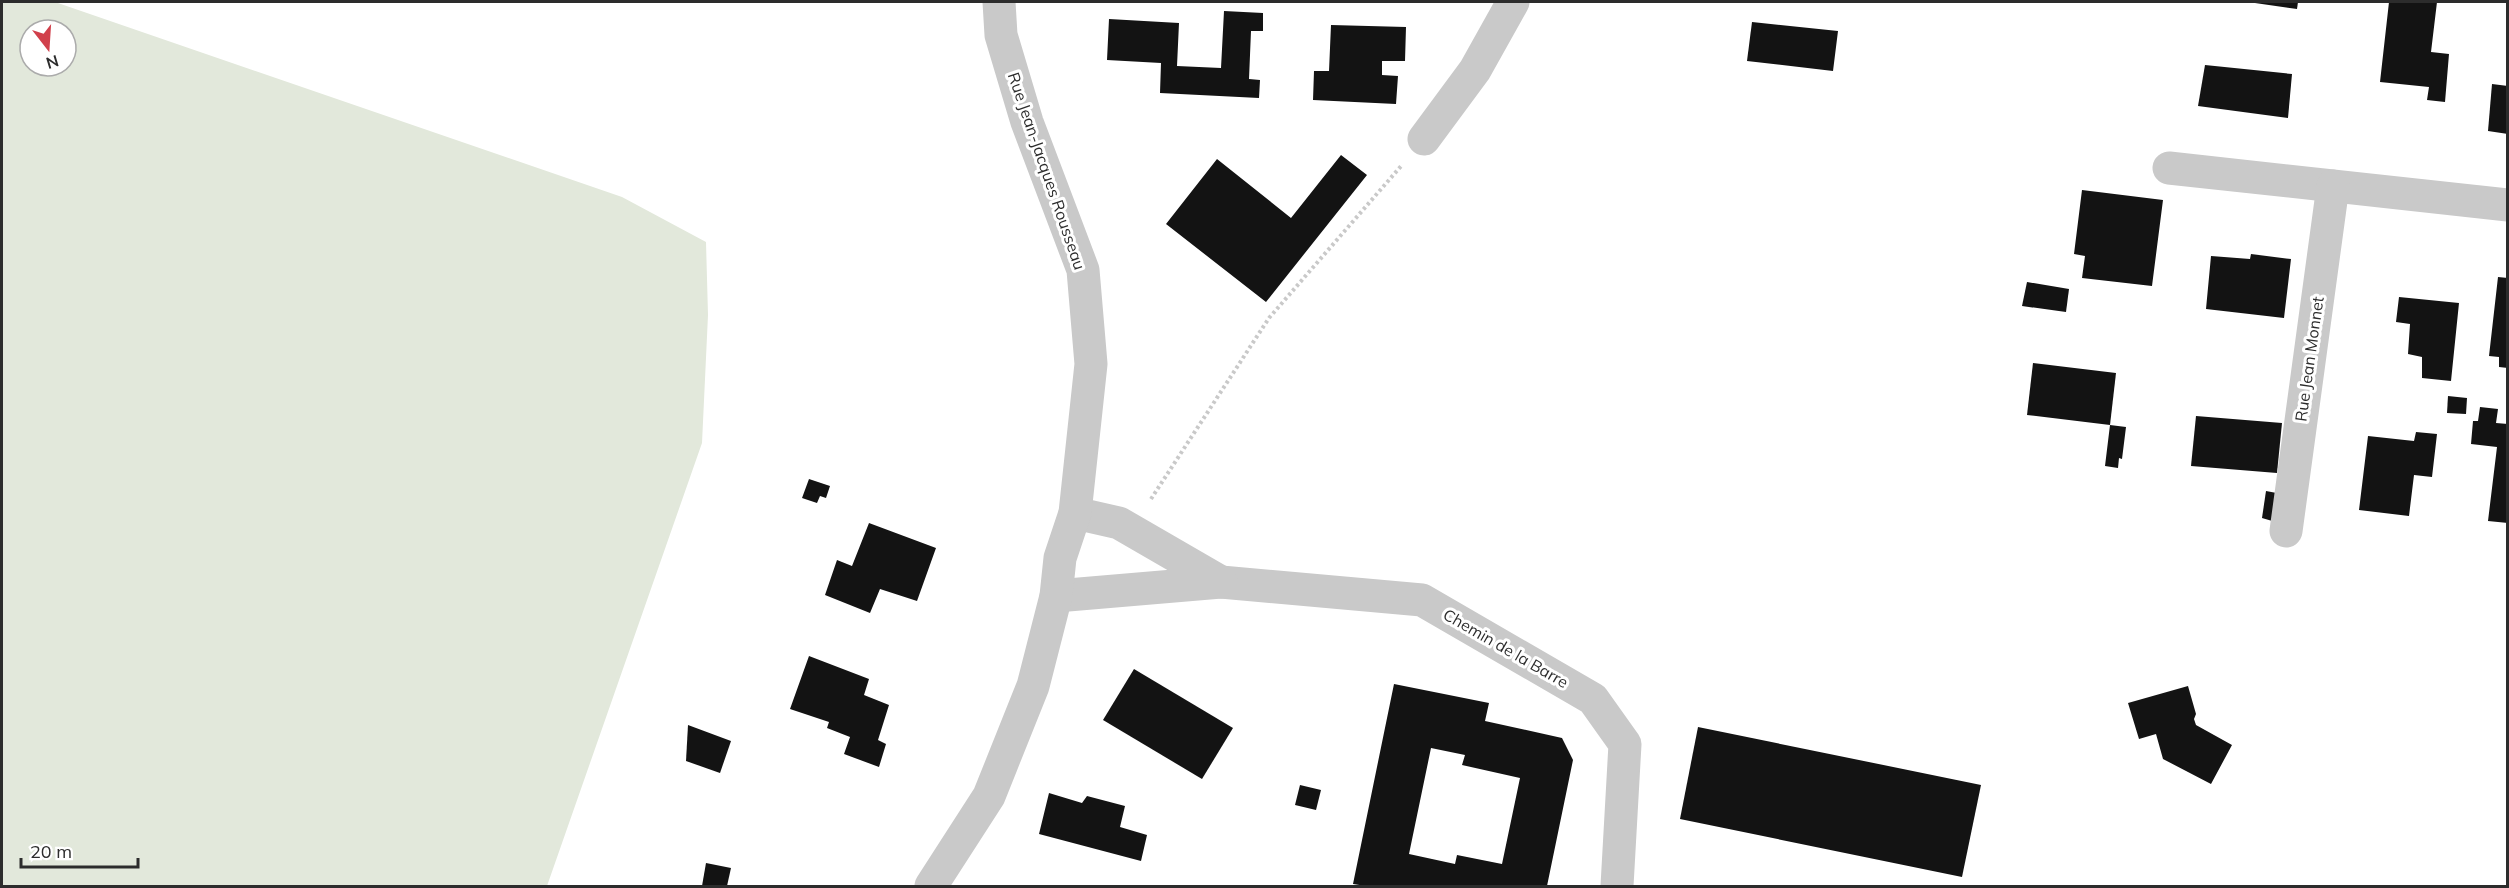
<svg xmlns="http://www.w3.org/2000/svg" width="2509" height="888" font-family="Mulish,sans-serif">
<rect width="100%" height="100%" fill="#fff"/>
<path fill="#e2e8db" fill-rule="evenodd" d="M2,2h53l567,195 84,45 2,73 -6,128 -155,443h-545zM30,30h36v36h-36z"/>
<g fill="#131313" fill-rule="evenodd">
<path d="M2248,2h50l-1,7z"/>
<path d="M2389,2h48l-6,50 18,2 -4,48 -18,-2 2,-13 -49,-5z"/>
<path d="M1224,11l39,2v18h-12l-2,48 11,1 -1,18 -99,-5 1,-30 -54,-3 2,-41 70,4 -2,43 44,2z"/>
<path d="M1752,22l86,9 -5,40 -86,-10z"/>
<path d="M1331,25l75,2 -1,34h-23v14l16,1 -2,28 -83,-4 1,-29h15z"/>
<path d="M2205,65l87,9 -4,44 -90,-12z"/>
<path d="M2492,84l16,2v48l-20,-3z"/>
<path d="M1341,155l26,20 -101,127 -100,-78 51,-65 74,59z"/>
<path d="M2082,190l81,10 -11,86 -70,-8 3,-22 -11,-2z"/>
<path d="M2251,254l40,5 -7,59 -78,-9 5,-53 39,3z"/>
<path d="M2498,277l10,1v90l-9,-1v-10l-10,-1z"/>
<path d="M2027,282l42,7 -3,23 -44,-6z"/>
<path d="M2399,297l60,6 -8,78 -29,-3v-21l-14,-3 2,-30 -14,-2z"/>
<path d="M2033,363l83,10 -6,52 -83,-10z"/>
<path d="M2448,396l19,2 -1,16 -19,-1z"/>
<path d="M2480,407l18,2 -2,14 12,1v99l-20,-2 9,-74 -26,-3 2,-23h5z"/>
<path d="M2196,416l86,7 -5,50 -86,-7z"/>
<path d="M2110,425l16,2 -4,32 -3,-1 -1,10 -13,-2z"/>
<path d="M2416,432l21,2 -5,43 -18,-2 -5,41 -50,-6 9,-74 46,5z"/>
<path d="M809,479l21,7 -4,12 -6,-2 -3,7 -15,-5z"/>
<path d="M2266,491l16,3 -3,29 -17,-5z"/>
<path d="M869,523l67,25 -19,53 -37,-12 -10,24 -45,-18 12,-35 15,6z"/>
<path d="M809,656l60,23 -5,16 25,10 -11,35 8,4 -7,23 -35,-13 6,-17 -23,-9 2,-6 -39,-13z"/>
<path d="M1134,669l99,59 -31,51 -99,-59z"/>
<path d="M1394,684l95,19 -4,18 77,17 11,22 -26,126h-181l-13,-2zM1431,748l34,7 -3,10 58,13 -18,86 -45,-9 -2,9 -46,-10z"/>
<path d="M2188,686l8,28 -2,5 2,6 36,20 -21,39 -48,-25 -7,-25 -17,5 -11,-36z"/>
<path d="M688,725l43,16 -11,32 -34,-12z"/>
<path d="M1698,727l283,58 -19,92 -282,-58z"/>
<path d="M1300,785l21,5 -5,20 -21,-5z"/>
<path d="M1049,793l33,10 5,-7 38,10 -5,21 27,8 -6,26 -102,-27z"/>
<path d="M706,863l25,5 -4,18h-25z"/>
</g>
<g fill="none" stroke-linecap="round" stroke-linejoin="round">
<path stroke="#c9c9c9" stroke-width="4" stroke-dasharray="3 3" stroke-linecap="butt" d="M1151,499l118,-181 133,-153"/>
<g stroke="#c9c9c9" stroke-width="33">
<path d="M1424,139l51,-69 38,-68"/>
<path d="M2169,168l339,37"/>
<path d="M2286,531l47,-345"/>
<path d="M1221,582l201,18 171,99 32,45 -8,142"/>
<path d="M1056,596l165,-14 -102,-59 -44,-10"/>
<path d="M931,886l58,-90 44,-110 23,-90 4,-38 15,-45 16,-149 -8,-94 -56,-148 -26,-87 -2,-33"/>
</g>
</g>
<g text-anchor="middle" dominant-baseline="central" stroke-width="6" stroke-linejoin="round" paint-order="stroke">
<g font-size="16" fill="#2c2c2c" stroke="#fff">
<text transform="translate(1047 171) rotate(71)">Rue Jean-Jacques Rousseau</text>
<text transform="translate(2309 359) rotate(-82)">Rue Jean Monnet</text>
<text transform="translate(1506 648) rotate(30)">Chemin de la Barre</text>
</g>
</g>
<rect width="2509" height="888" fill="none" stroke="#2c2c2c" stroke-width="6"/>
<g transform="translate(48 48) rotate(163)"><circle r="28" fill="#ffffff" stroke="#ababab" stroke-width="1.5"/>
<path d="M0-4.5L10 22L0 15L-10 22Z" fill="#d1404b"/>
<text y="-9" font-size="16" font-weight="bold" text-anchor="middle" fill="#2c2c2c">N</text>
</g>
<path d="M21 858v9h117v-9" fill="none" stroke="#2c2c2c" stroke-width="3"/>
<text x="30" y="858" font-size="18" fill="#2c2c2c" stroke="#ffffff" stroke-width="4.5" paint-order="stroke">20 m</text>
</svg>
